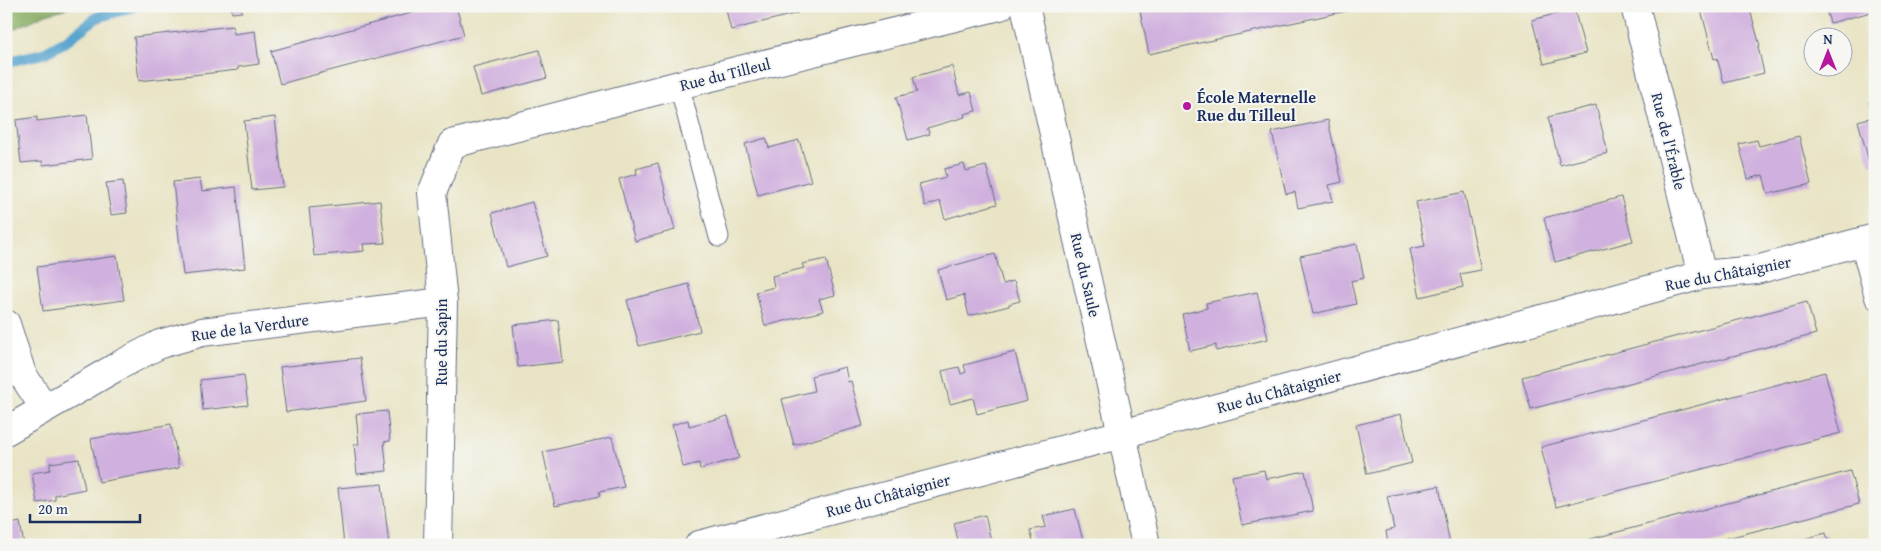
<svg xmlns="http://www.w3.org/2000/svg" width="1881" height="551" font-family="'Gentium Book Plus',serif">
<rect width="100%" height="100%" fill="#f6f6f2"/>
<filter id="ink" filterUnits="userSpaceOnUse"><feTurbulence type="fractalNoise" baseFrequency=".02" numOctaves="2"/><feDisplacementMap in="SourceGraphic" scale="10" xChannelSelector="R" yChannelSelector="G"/><feConvolveMatrix kernelMatrix="1 2 1 2 8 2 1 2 1" color-interpolation-filters="sRGB"/></filter>
<filter id="wash" filterUnits="userSpaceOnUse"><feTurbulence type="fractalNoise" baseFrequency=".0096" numOctaves="4" result="noise"/><feDisplacementMap in="SourceGraphic" scale="20" xChannelSelector="R" yChannelSelector="G"/><feGaussianBlur stdDeviation="1.12" result="paint"/><feColorMatrix in="noise" values="0 0 0 0 0 0 0 0 0 0 0 0 0 0 0 0 0 1.4 0 .05"/><feComposite in="paint" operator="in"/></filter>
<g filter="url(#wash)">
<rect width="100%" height="100%" fill="#e9e4c5"/>
<path fill="#86aa60" stroke="#506c5f" d="M6,6h69l-29,8 -40,19z"/>
<g fill="none" stroke-linecap="round" stroke-linejoin="round">
<path stroke="#54a3ce" stroke-width="11" d="M6,62l39,-9 21,-12 30,-23 38,-12"/>
</g>
<g id="blocks">
<g fill="#d0b0de">
<path d="M231,6h10l1,6 -10,1z"/>
<path d="M437,6h19l8,29 -184,49 -9,-33z"/>
<path d="M725,6h71l2,7 -67,17z"/>
<path d="M1139,6h226v1l-216,47z"/>
<path d="M1700,6h49l11,40 -2,1 6,26 -40,10 -7,-25 -3,1z"/>
<path d="M1825,6h50v5l-45,12z"/>
<path d="M1574,9l12,44 -42,11 -12,-44z"/>
<path d="M233,26l1,8 21,-3 4,33 -21,3v3l-99,11 -5,-44z"/>
<path d="M539,50l8,28 -66,18 -8,-29z"/>
<path d="M952,66l7,29 12,-3 5,19 -12,3 1,3 -38,11 3,6 -22,6 -12,-43 21,-5 -4,-15z"/>
<path d="M1875,100v64l-5,1 -12,-44 15,-4 -4,-15z"/>
<path d="M1596,105l12,48 -48,12 -12,-48z"/>
<path d="M87,115l5,44 -49,6 -1,-4 -21,2 -5,-43 21,-3v4z"/>
<path d="M275,117l8,70 -31,3 -8,-69z"/>
<path d="M1328,120l14,62 -13,3 4,16 -35,7 -3,-16 -9,2 -14,-62z"/>
<path d="M1799,136l12,48 -43,10 -5,-19 -15,4 -9,-35 18,-4 2,6z"/>
<path d="M766,138l3,10 30,-8 12,41 -53,14 -13,-51z"/>
<path d="M658,163l17,67 -40,11 -16,-62 18,-5 -1,-5z"/>
<path d="M964,164l2,7 20,-5 11,38 -52,15 -5,-18 -15,5 -6,-22 27,-7 -2,-8z"/>
<path d="M200,179l2,12 34,-4 9,81 -62,7 -10,-93z"/>
<path d="M123,181l4,32 -16,2 -5,-32z"/>
<path d="M1464,192l17,78 -21,4 3,13 -43,10 -10,-48 15,-3 -9,-44z"/>
<path d="M1621,197l12,44 -78,21 -11,-44z"/>
<path d="M380,201l5,42 -22,1 1,7 -50,5 -5,-48z"/>
<path d="M532,202l15,54 -41,11 -14,-54z"/>
<path d="M1357,244l7,34 -13,3 5,23 -43,10 -13,-58z"/>
<path d="M995,254l8,30 11,-3 6,20 -11,3v2l-40,10 -5,-21 -18,5 -8,-30z"/>
<path d="M117,256l7,44 -81,11 -6,-44z"/>
<path d="M826,259l9,36 -16,4 4,12 -58,15 -9,-34 18,-5 -2,-11 32,-8 -2,-4z"/>
<path d="M689,284l11,47 -61,15 -12,-46z"/>
<path d="M1257,292l11,47 -52,12v-6l-26,6 -8,-37 25,-6 -1,-5z"/>
<path d="M1807,302l9,32 -285,75 -9,-32z"/>
<path d="M558,320l5,42 -45,5 -5,-42z"/>
<path d="M1015,352l12,49 -50,13 -4,-16 -23,6 -8,-33 17,-4 2,7 5,-2 -2,-7z"/>
<path d="M360,358l6,43 -80,11 -6,-45z"/>
<path d="M845,367l3,15 3,-1 12,45 -69,19 -12,-46 32,-8 -3,-15z"/>
<path d="M1825,372l16,61 -285,74 -15,-60z"/>
<path d="M244,375l4,30 -45,5 -3,-30z"/>
<path d="M387,411l3,30 -6,1 3,29 -30,3 -3,-30h5l-3,-30z"/>
<path d="M1401,414l11,49 -45,11 -11,-49z"/>
<path d="M728,416l11,42 -39,11 -1,-6 -16,4 -11,-42 16,-5 1,6z"/>
<path d="M171,424l8,44 -80,14 -8,-43z"/>
<path d="M612,437l12,50 -25,5 1,4 -45,10 -12,-54z"/>
<path d="M79,459l6,30 -30,6v5l-18,3 -5,-30 18,-3v-7z"/>
<path d="M1264,470l2,9 39,-8 8,40 -71,14 -10,-49z"/>
<path d="M1850,471l9,33 -158,41h-133z"/>
<path d="M382,484l7,61h-45l-6,-57z"/>
<path d="M1439,486l11,59h-62l-2,-14 8,-2 -7,-33z"/>
<path d="M1075,509l9,36h-50l-4,-15 16,-3 -3,-11z"/>
<path d="M985,515l7,30h-33l-5,-22z"/>
<path d="M20,522l4,23h-18v-20z"/>
<path d="M1826,533l3,12h-44v-1z"/>
</g>
</g>
</g>
<g filter="url(#ink)">
<use href="#blocks" fill-opacity="0" stroke="#636e82" stroke-width="1"/>
<g fill="none" stroke-linecap="round" stroke-linejoin="round">
<defs>
<g id="service">
<path d="M679,85l40,152"/>
<path d="M1860,243l15,56"/>
</g>
<g id="minor">
<path d="M1025,6l97,428 24,111"/>
<path d="M1635,6l67,269"/>
<path d="M6,324l16,50 22,33"/>
<path d="M6,431l112,-65 42,-22 42,-12 241,-30"/>
<path d="M438,545l5,-243 -11,-109 20,-49 227,-59 321,-79"/>
<path d="M699,545l423,-111 580,-159 54,-5 119,-32"/>
</g>
</defs>
<use href="#service" stroke="#636e82" stroke-width="21"/>
<use href="#minor" stroke="#636e82" stroke-width="30"/>
<use href="#service" stroke="#fff" stroke-width="19"/>
<use href="#minor" stroke="#fff" stroke-width="28"/>
</g>
</g>
<circle fill="#b5179e" stroke="#f6f6f2" stroke-width="2" cx="1187" cy="106" r="5"/>
<g text-anchor="middle" dominant-baseline="central" stroke-width="4" stroke-linejoin="round" paint-order="stroke">
<g font-size="16" fill="#1b2f5e" stroke="#f6f6f2">
<text transform="translate(725 74) rotate(-14)">Rue du Tilleul</text>
<text transform="translate(1669 141) rotate(76)">Rue de l'Érable</text>
<text transform="translate(1728 273) rotate(-11)">Rue du Châtaignier</text>
<text transform="translate(1086 275) rotate(77)">Rue du Saule</text>
<text transform="translate(250 327) rotate(-8)">Rue de la Verdure</text>
<text transform="translate(441 342) rotate(-90)">Rue du Sapin</text>
<text transform="translate(1279 391) rotate(-15)">Rue du Châtaignier</text>
<text transform="translate(888 495) rotate(-15)">Rue du Châtaignier</text>
</g>
<g font-size="16" font-weight="bold" fill="#1b2f5e" stroke="#f6f6f2" text-anchor="start">
<text x="1197" y="97">École Maternelle<tspan x="1197" dy="18">Rue du Tilleul</tspan></text>
</g>
</g>
<rect width="1881" height="551" fill="none" stroke="#f6f6f2" stroke-width="25"/>
<g transform="translate(1828 52)"><circle r="24" fill="#f6f6f2" stroke="#9ea6b7"/>
<path d="M0-4L9 19L0 12L-9 19Z" fill="#b5179e"/>
<text y="-8" font-size="14" font-weight="bold" text-anchor="middle" fill="#1b2f5e">N</text>
</g>
<path d="M30 514v8h110v-8" fill="none" stroke="#1b2f5e" stroke-width="2.5"/>
<text x="38" y="514" font-size="15" fill="#1b2f5e" stroke="#f6f6f2" stroke-width="4" paint-order="stroke">20 m</text>
</svg>
